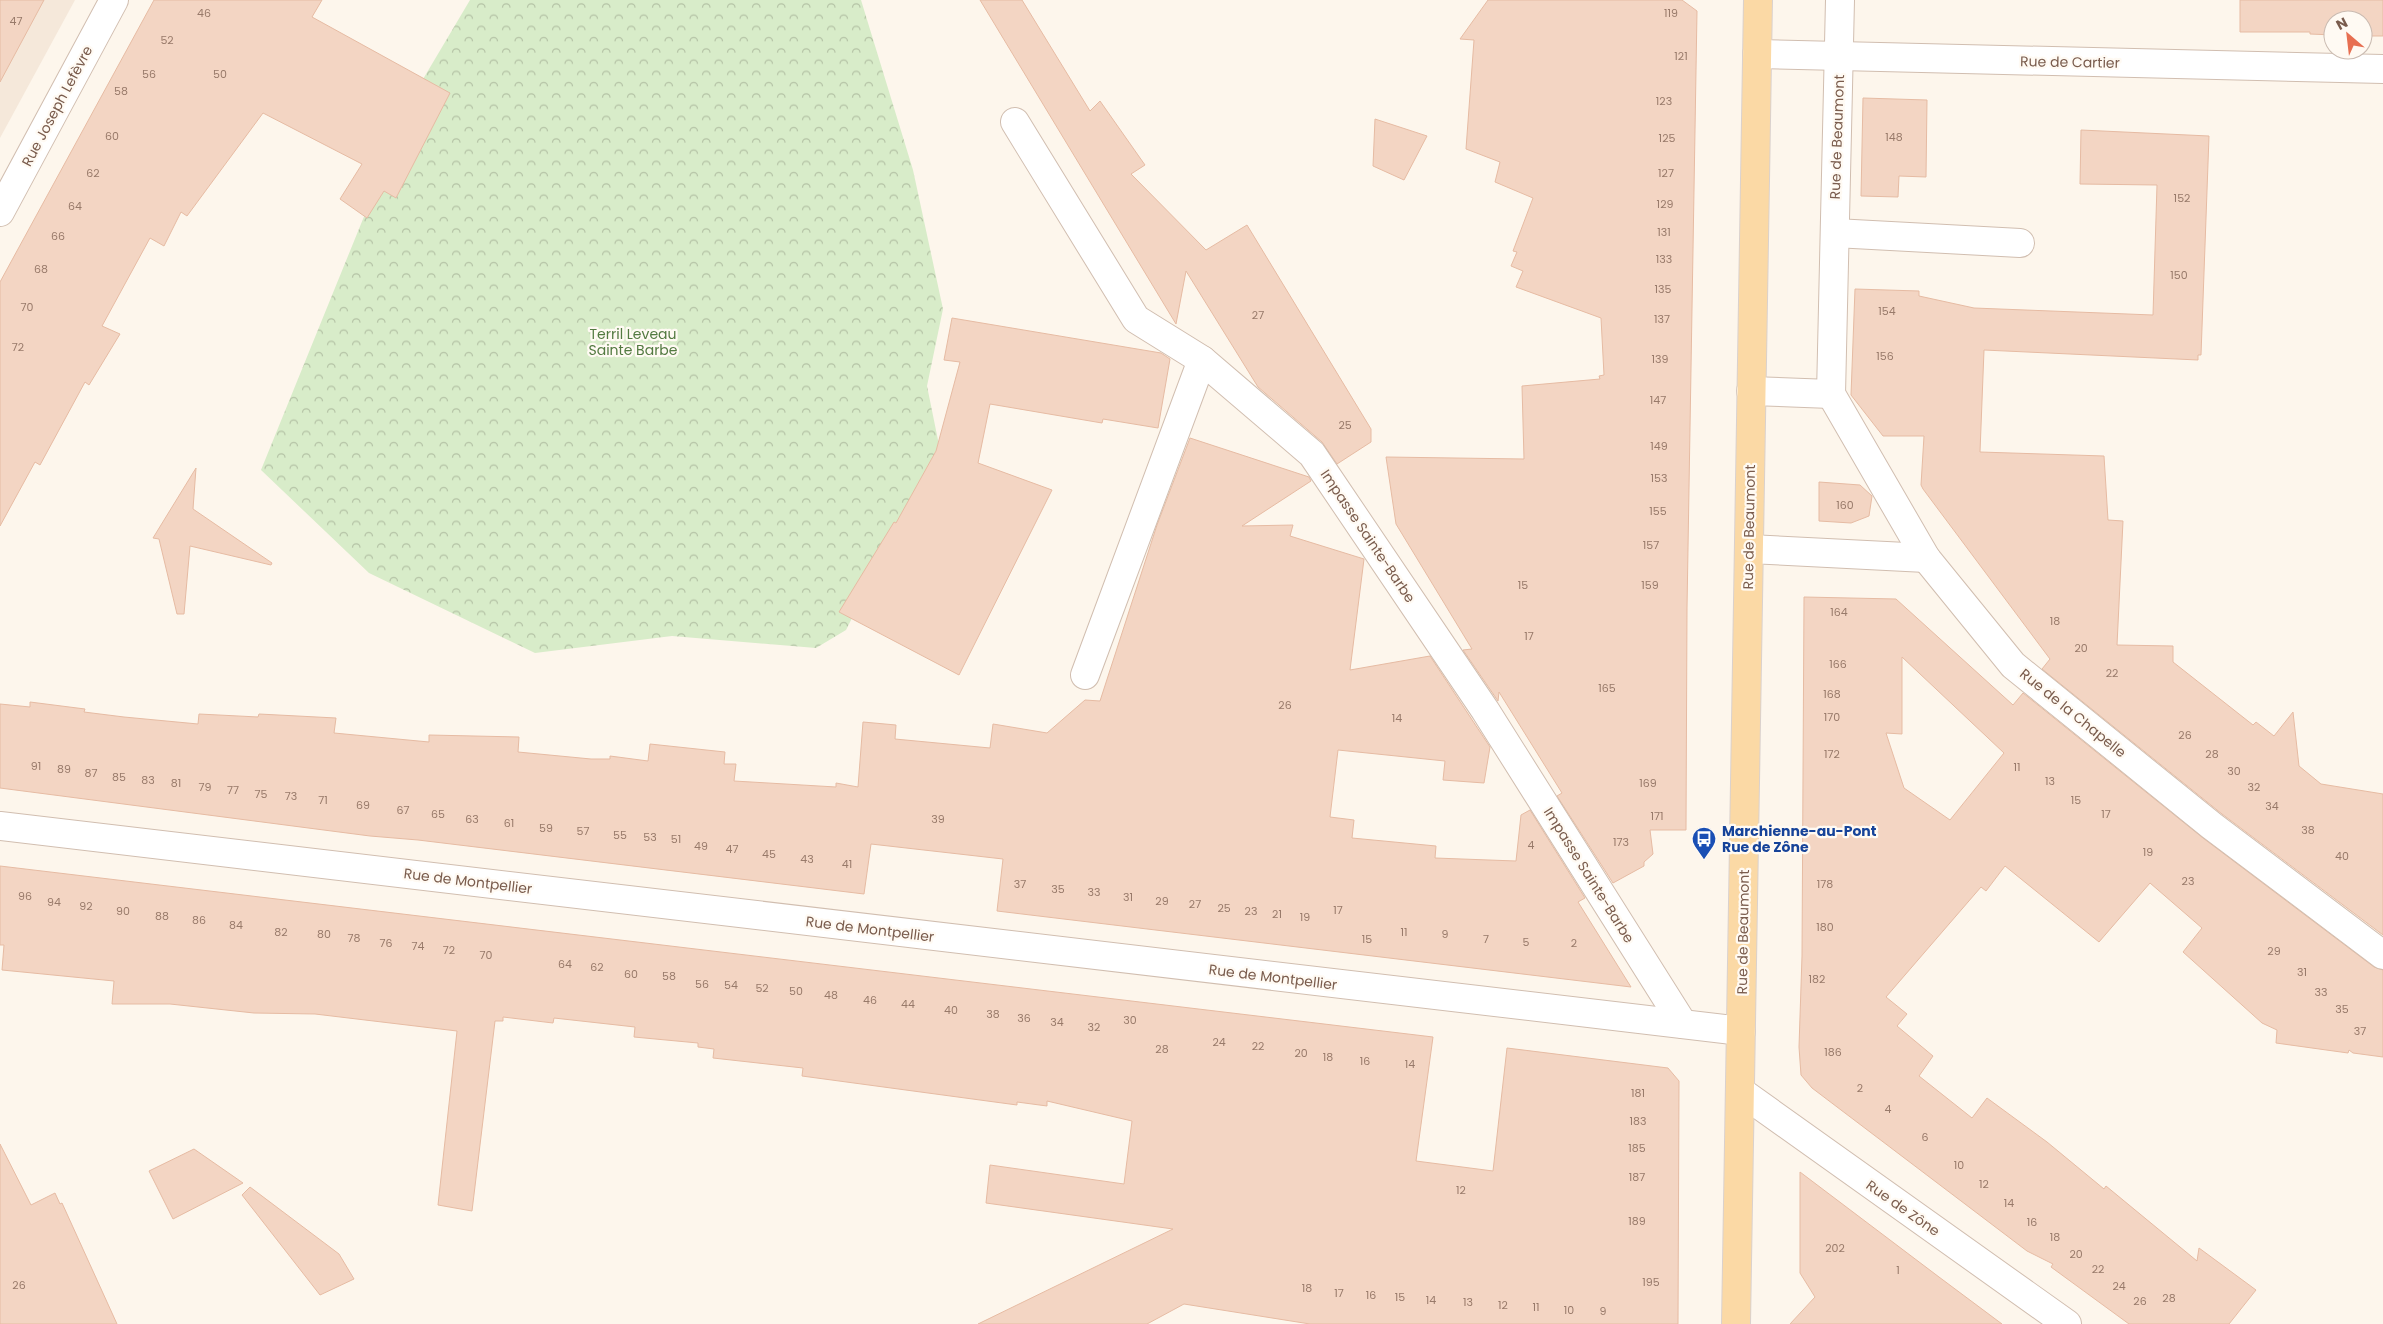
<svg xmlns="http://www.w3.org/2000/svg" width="2383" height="1324" font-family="Poppins,sans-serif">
<defs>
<pattern id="forest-crowns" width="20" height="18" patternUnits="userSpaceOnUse" patternTransform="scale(1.25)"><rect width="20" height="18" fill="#d8ecc9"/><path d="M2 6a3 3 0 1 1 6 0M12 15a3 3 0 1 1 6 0" fill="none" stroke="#b4c2a5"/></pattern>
</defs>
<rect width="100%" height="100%" fill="#fdf6ec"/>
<path fill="#f5e8da" d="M0,0h75l-75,138z"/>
<path fill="url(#forest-crowns)" d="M470,0h391l52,170 30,139 -16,77 12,59 -93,185 -30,18 -144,-12 -137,17 -166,-80 -108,-103 152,-374z"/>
<g fill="#f3d5c3" stroke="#e6bba3" fill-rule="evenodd">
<path d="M0,0h44l-44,82z"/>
<path d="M154,0h168l-10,17 138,76 -54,105 -12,-7 -17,27 -27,-19 22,-35 -99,-51 -76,103 -6,-4 -17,34 -14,-8 -48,88 18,8 -31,51 -4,-3 -45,83 -5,-3 -35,64v-244z"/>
<path d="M980,0h42l68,111 10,-10 45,64 -14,9 75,76 41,-25 124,204v13l-34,22 -15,-22 -64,-55 -72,-116 -10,53z"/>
<path d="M1488,0h194l15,11 -10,597 -1,222h-36l3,24 -9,8v4l-31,17 -56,-87 5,-3 -63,-101 -1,9 -35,-51 9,-1 -76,-125 -10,-67 138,2 -2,-73 78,-7 -1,-3 5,-1 -3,-57 -85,-31 7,-16 -12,-5 6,-14 -4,-1 20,-53 -38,-16 5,-20 -34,-13 8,-109 -14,-1z"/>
<path d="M2240,0h143v36h-20v-16h-30v15l-23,-1v-2h-70z"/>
<path d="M1863,98l64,2 -1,77 -27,-1 -1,21 -37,-1z"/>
<path d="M1375,119l52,17 -23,44 -31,-14z"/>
<path d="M2081,130l128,6 -8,219h-3v5l-214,-10 -4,102 124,4 4,64 15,1 -6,124 56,1v16l80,63 3,-3 18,14 19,-24 6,54 22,18 62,10v141l-161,-121 -180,-145 8,-10 -127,-170 -2,-4 3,-49h-41l-32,-41 4,-106 64,2v5l55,12 179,7 4,-130 -77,-1z"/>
<path d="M952,318l209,35 9,6 -12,69 -55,-9 -1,4 -112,-19 -12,59 74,27 -93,185 -120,-63 55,-90 2,1 40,-72 24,-89 -16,-2z"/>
<path d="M1190,438l119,39 2,4 -69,45 51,-1 -3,11 74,23 -14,111 80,-14 60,91 -6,36 -41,-3 2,-19 -107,-11 -8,67 24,3 -2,18 84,8 -1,12 81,3 5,-46 9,-5 55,88 -7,4 53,85 -634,-76 6,-52 -132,-15 -7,50 -446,-54 -48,-4 -370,-48v-84l30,3v-5l55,7 -1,3 40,5 74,7 1,-10 59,3 1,-3 77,4 -2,15 95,9v-7l90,2 -1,15 73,7h19v-3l38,5 2,-17 75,8 -1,12h12l-2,17 102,6v-4l22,4 5,-65 33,3 -1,14 95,9 3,-24 54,9 38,-33 15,1 57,-176z"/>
<path d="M196,468l-3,41 79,54 -1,2 -81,-19 -6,68h-7l-18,-75 -6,-1z"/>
<path d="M1819,482l41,3 12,11 -3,20 -18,7 -32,-2z"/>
<path d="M1804,597l92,2 117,106 10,-12 180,145 171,129 9,3v87l-30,-4 -4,-3 -1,3 -72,-10 1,-13 -15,-7 -79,-71 19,-24 -52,-45 -51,59 -94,-76 -19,25 -5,-4 -95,110 21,17 -10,12 36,30 -14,20 53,42 15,-20 60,44 57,47 2,-3 91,75 2,-13 57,42 -27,34h-100l-78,-57 2,-3 -26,-13 -215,-163 -11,-13 -2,-28 3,-91zM1902,657l102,96 -54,67 -46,-32 -18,-55 16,1z"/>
<path d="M0,866l1433,171 -17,124 77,10 14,-123 161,20 11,13 -1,243h-368l-126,-20 -37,20h-169l195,-95 -187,-26 4,-38 134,19 8,-63 -85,-20v5l-30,-4v3l-215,-29 1,-8 -90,-10 1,-9 -16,-2v-4l-64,-6 1,-10 -81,-9 -1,5 -50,-6v4h-8l-23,190 -34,-6 19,-174 -142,-17 -61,-1 -84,-9h-58l2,-23 -112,-11 2,-25h-4z"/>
<path d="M0,1144l31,61 24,-12 5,11 2,-1 55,121h-117z"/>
<path d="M194,1149l49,34 -70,36 -24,-48z"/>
<path d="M1800,1172l139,105 63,47h-212l25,-27 -15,-24z"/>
<path d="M250,1187l89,67 15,25 -34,16 -78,-100z"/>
</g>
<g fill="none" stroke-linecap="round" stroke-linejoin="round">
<defs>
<g id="minor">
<path d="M1840,0l-9,394 95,164 87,107 199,161 171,129"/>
<path d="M1757,54l626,15"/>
<path d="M1015,122l121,197 66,41"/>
<path d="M0,212l114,-212"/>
<path d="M1835,233l185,10"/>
<path d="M1751,391l80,3"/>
<path d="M1749,549l177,9"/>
<path d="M1085,675l117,-315 110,94 173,256 198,314"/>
<path d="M0,826l1741,205"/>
<path d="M1740,1091l327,233"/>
</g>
<path id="major" d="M1736,1324l22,-1324"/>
</defs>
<use href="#minor" stroke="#d1beb0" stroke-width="30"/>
<use href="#major" stroke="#dad1cd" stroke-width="30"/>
<use href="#minor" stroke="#fff" stroke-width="28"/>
<use href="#major" stroke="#fbd9a5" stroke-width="28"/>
</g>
<defs>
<symbol id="bus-pin" viewBox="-11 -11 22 30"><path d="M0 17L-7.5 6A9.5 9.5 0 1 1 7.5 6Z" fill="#1a4fb4" stroke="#fffaf3"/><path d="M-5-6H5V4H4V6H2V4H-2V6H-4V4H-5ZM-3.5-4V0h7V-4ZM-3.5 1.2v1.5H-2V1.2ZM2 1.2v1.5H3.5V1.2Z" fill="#fff"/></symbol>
</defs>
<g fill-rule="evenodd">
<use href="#bus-pin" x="1690" y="825" width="28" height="38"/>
</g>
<g text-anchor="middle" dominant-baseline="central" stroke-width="4.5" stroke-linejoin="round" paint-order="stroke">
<g font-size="11" fill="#987a6a">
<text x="204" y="13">46</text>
<text x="1671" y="13">119</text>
<text x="16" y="21">47</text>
<text x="167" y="40">52</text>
<text x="1681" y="56">121</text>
<text x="149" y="74">56</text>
<text x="220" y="74">50</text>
<text x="121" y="91">58</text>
<text x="1664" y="101">123</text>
<text x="112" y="136">60</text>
<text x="1894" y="137">148</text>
<text x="1667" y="138">125</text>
<text x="93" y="173">62</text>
<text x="1666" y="173">127</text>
<text x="2182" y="198">152</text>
<text x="1665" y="204">129</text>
<text x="75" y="206">64</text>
<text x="1664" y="232">131</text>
<text x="58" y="236">66</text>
<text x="1664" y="259">133</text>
<text x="41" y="269">68</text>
<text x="2179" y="275">150</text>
<text x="1663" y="289">135</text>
<text x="27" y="307">70</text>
<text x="1887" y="311">154</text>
<text x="1258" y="315">27</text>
<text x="1662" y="319">137</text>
<text x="18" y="347">72</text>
<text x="1885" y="356">156</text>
<text x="1660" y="359">139</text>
<text x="1658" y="400">147</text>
<text x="1345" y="425">25</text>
<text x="1659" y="446">149</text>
<text x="1659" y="478">153</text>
<text x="1845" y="505">160</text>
<text x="1658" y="511">155</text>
<text x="1651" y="545">157</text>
<text x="1523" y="585">15</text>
<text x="1650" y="585">159</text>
<text x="1839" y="612">164</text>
<text x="2055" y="621">18</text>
<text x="1529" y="636">17</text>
<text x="2081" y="648">20</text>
<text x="1838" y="664">166</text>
<text x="2112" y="673">22</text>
<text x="1607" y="688">165</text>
<text x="1832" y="694">168</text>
<text x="1285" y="705">26</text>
<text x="1832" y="717">170</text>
<text x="1397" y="718">14</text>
<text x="2185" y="735">26</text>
<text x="1832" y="754">172</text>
<text x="2212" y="754">28</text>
<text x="36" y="766">91</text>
<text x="2017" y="767">11</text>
<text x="64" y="769">89</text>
<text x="2234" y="771">30</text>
<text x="91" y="773">87</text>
<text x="119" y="777">85</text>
<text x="148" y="780">83</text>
<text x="2050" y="781">13</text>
<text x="176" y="783">81</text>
<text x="1648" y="783">169</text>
<text x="205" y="787">79</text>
<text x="2254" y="787">32</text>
<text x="233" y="790">77</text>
<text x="261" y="794">75</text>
<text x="291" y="796">73</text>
<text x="323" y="800">71</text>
<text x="2076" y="800">15</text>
<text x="363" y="805">69</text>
<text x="2272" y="806">34</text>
<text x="403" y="810">67</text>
<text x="438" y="814">65</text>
<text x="2106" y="814">17</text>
<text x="1657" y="816">171</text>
<text x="472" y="819">63</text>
<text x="938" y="819">39</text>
<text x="509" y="823">61</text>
<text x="546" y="828">59</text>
<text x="2308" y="830">38</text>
<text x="583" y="831">57</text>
<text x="620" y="835">55</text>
<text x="650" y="837">53</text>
<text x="676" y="839">51</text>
<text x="1621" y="842">173</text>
<text x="1531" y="845">4</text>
<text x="701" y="846">49</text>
<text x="732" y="849">47</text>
<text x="2148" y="852">19</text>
<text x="769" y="854">45</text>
<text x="2342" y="856">40</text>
<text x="807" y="859">43</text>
<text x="847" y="864">41</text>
<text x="2188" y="881">23</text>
<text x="1020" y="884">37</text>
<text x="1825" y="884">178</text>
<text x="1058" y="889">35</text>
<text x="1094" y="892">33</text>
<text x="25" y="896">96</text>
<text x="1128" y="897">31</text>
<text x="1162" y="901">29</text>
<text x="54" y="902">94</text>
<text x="1195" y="904">27</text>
<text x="86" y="906">92</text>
<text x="1224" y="908">25</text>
<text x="1338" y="910">17</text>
<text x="123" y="911">90</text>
<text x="1251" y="911">23</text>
<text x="1277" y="914">21</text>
<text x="162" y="916">88</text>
<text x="1305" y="917">19</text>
<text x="199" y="920">86</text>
<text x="236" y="925">84</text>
<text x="1825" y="927">180</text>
<text x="281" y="932">82</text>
<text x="1404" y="932">11</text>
<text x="324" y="934">80</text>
<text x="1445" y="934">9</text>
<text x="354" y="938">78</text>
<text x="1367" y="939">15</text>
<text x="1486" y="939">7</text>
<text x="1526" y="942">5</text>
<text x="386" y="943">76</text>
<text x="1574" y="943">2</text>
<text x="418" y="946">74</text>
<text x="449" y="950">72</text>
<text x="2274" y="951">29</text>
<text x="486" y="955">70</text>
<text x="565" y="964">64</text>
<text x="597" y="967">62</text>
<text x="2302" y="972">31</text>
<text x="631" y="974">60</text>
<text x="669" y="976">58</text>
<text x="1817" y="979">182</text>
<text x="702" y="984">56</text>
<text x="731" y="985">54</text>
<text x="762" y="988">52</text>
<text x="796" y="991">50</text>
<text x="2321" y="992">33</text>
<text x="831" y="995">48</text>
<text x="870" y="1000">46</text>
<text x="908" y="1004">44</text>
<text x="2342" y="1009">35</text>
<text x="951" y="1010">40</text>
<text x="993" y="1014">38</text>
<text x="1024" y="1018">36</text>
<text x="1130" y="1020">30</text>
<text x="1057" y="1022">34</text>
<text x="1094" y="1027">32</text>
<text x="2360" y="1031">37</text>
<text x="1219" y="1042">24</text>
<text x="1258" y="1046">22</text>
<text x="1162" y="1049">28</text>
<text x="1833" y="1052">186</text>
<text x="1301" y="1053">20</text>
<text x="1328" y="1057">18</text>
<text x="1365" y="1061">16</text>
<text x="1410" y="1064">14</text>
<text x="1860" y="1088">2</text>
<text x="1638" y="1093">181</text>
<text x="1888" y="1109">4</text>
<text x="1638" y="1121">183</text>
<text x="1925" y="1137">6</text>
<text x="1637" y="1148">185</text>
<text x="1959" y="1165">10</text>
<text x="1637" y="1177">187</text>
<text x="1984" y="1184">12</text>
<text x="1461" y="1190">12</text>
<text x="2009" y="1203">14</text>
<text x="1637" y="1221">189</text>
<text x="2032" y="1222">16</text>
<text x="2055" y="1237">18</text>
<text x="1835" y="1248">202</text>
<text x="2076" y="1254">20</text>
<text x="2098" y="1269">22</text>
<text x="1898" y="1270">1</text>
<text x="1651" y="1282">195</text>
<text x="19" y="1285">26</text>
<text x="2119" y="1286">24</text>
<text x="1307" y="1288">18</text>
<text x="1339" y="1293">17</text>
<text x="1371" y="1295">16</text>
<text x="1400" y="1297">15</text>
<text x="2169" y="1298">28</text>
<text x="1431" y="1300">14</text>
<text x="2140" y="1301">26</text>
<text x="1468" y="1302">13</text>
<text x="1503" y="1305">12</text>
<text x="1536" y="1307">11</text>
<text x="1569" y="1310">10</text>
<text x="1603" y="1311">9</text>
</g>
<g font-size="14" fill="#7a5c4d" stroke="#fffaf3">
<text transform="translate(2070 62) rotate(1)">Rue de Cartier</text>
<text transform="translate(57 106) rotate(-62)">Rue Joseph Lefèvre</text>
<text transform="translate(1837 137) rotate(-88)">Rue de Beaumont</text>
<text transform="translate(1749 527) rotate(-89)">Rue de Beaumont</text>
<text transform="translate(1368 536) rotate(56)">Impasse Sainte-Barbe</text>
<text transform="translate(2073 713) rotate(39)">Rue de la Chapelle</text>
<text transform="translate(1589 875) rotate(58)">Impasse Sainte-Barbe</text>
<text transform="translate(468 881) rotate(7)">Rue de Montpellier</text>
<text transform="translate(870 929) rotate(7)">Rue de Montpellier</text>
<text transform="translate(1743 932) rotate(-89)">Rue de Beaumont</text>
<text transform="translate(1273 977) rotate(7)">Rue de Montpellier</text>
<text transform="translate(1903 1208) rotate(35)">Rue de Zône</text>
</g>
<g font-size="14" fill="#537a41" stroke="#fffaf3">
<text x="633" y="334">Terril Leveau<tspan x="633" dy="16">Sainte Barbe</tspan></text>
</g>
<g font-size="14" font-weight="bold" fill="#164399" stroke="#fffaf3" text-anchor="start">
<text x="1722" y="831">Marchienne-au-Pont<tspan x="1722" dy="16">Rue de Zône</tspan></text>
</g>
</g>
<g transform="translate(2348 35) rotate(332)"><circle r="24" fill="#fffaf3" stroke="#cabbb1"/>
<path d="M0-4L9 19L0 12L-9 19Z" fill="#e76f51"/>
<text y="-8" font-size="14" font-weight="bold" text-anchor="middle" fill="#7a5c4d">N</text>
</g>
</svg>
